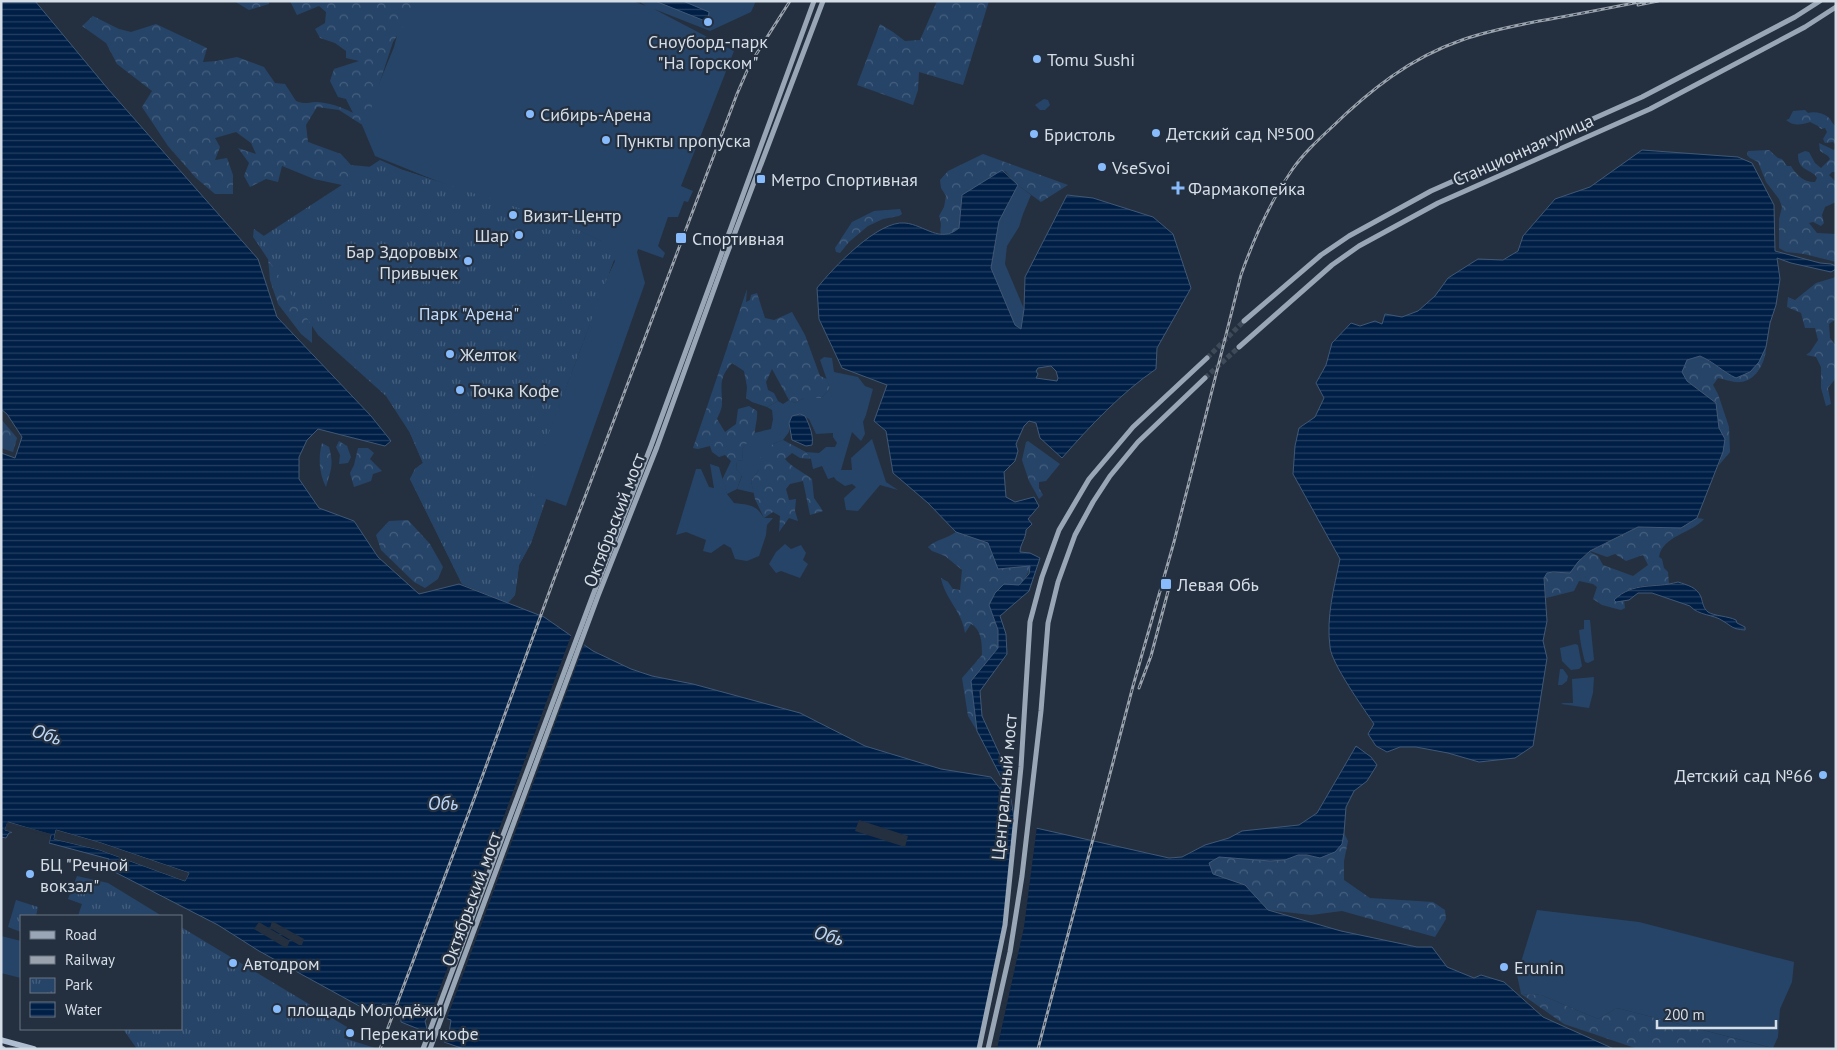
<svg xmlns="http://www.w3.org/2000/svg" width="1837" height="1050" font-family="'PT Sans',sans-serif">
<defs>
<pattern id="forest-crowns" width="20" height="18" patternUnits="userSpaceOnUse" patternTransform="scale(1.25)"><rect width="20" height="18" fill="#264468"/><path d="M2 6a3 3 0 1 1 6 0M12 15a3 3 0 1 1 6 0" fill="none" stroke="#455f7e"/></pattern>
<pattern id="park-tufts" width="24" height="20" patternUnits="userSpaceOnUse" patternTransform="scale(1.25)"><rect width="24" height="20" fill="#264468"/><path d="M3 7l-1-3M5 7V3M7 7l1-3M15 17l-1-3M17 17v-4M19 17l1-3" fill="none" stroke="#455f7e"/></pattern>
<pattern id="water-rules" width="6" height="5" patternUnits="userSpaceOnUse" patternTransform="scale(1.25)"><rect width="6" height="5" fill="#001f46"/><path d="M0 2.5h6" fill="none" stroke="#243f61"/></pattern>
</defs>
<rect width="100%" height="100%" fill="#24303f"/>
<g fill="#264468">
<path d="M412,1h221l13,5 -5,-3 1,-2h114l-5,11 -41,19 -56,-22 80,42 -53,135 12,5 -5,11 -4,-1 -6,16h-10l-10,29 7,7 -2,5 -25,-9 -1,3 8,31 -79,223 -40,-14 58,-152 17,-49 14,-30 -14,-20 -37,-18 -45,-9 -144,-58 -13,-31 32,-78 11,-42z"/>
<path d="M1018,185l13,10 -8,19 -4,13 -12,19 -2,18 19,45 -3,21 -6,-5 -24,-57 8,-47z"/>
<path d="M824,357l8,1 2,14 24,5 7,9 8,3 -7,26 -3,7 2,12 -4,7 -9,-9 -11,38h11l-1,-12 21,-19 14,43 12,8 -18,-5 -22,26 -12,-1 -2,-12 12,-11 -4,-3 -7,2 -9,-6 -2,-3 -6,2 -6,-13 -9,3 -2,-10 -5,-7 13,1 7,-6h9l2,-4 -4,-6v-4l-17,1 -7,-15 -9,-5 -8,2 -3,7v9l-6,8 -10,4 -14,26 -8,11 3,12 -17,-4 5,-13 -6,-7 1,-8 6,-1 -1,-11 12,-16 17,-4 2,-10 -1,-9 -5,-3 11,-6 5,3 6,-4 6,3 9,-5h17l9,-9 -10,-29z"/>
<path d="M710,464l9,3 8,27 7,9c15,2 22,1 30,15h9l-6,7 -1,10 -7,21 -12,5 -12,-2 -4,-11 -7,-4 -13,9 -8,-2 3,-11 -20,-8 -10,3 20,-66h5l8,18 5,1z"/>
<path d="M785,544l6,5 10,-4 5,8 -3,7 5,4 -8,14 -19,-7 -5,2 -7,-9 7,-12z"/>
<path d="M1584,620h6l4,40 -6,3 -3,-1c-3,-11 -5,-21 -6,-32l5,-1z"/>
<path d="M1575,644l3,1 4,21 -3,3 -8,1 -9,-9 -2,-13z"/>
<path d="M1560,669h3l5,7 -1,5 -5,4h-4z"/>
<path d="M1594,677l-1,16 -4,15 -28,-4 2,-1h10l-1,-24z"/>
<path d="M1537,910l102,12 155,40 -2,20 -12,27 -2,28 -5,11 -156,-40 -19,11 -57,-24 -20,-1 -4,-19z"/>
<path d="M1,936l20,5v37l-20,-5z"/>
</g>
<g fill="url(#forest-crowns)">
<path d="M234,1h35v3l-20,6z"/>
<path d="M290,1h133l-9,9 -21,32 -23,70 -6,14 -25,-16 -22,-3 -11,18 2,17 33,12 10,11 52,5 161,53 37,18 14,16 -88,234 19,8 -15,44 -12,22 -4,30 -7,8 -46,-19 -52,-105 5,-10 8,-6 -13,-30 20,2 -118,-120v28l-11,-9 -23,-30 -8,-24 -2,-22 -15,-21 1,-8 10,7 130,-25 -52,-26 -28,-6 -32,-13 -4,16 -12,-3 -16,8 -6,-11 5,-13 -11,-15 18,6 -5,-11 -15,-11 -21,6 5,9 -5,13 12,-2 6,17v19h-18l-19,-16 -28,-32 -26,-39 10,-16 -35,-27 -11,-21 -24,-17 11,-10 26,13 12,3 25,-8 51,24 -4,14 14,-1 20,-4 27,10 11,16 10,1 11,17c7,3 11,2 19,1 13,0 27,5 38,11l-7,-14 -8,-2 -8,-16 4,-12 25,-8 -13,-3v-7l-11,-8 -15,-5 -5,-9 10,-6 1,-11 -7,-6 -22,9z"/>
<path d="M937,1h52l-26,84 -44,-13 -1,18 -5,15 -56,-20 23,-61 13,8 12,9 15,-1z"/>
<path d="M1805,110l3,3c6,-2 15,0 20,4 4,3 3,6 8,9v46h-4l-3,3 7,7v20l-11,5 -3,8 2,8 -3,3 -8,-4 -4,1 8,10 19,1v28l-32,-8 -18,-2 -7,-4v-29l3,-12 -3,-8 -13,-17 -8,-20 -8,-4 -3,-3 1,-4 21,-1 9,8 4,1 5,7h4c5,9 14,17 24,16l2,-4 -2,-3c-9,-7 -17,-6 -17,-21l7,-3 4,1 6,11 6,5 9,-9 -2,-3 -8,-5 -1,-8 15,7 2,-4 -3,-4 -8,1 -2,-4 4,-7 -2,-4 -4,1 -3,-3 -8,-4c-9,3 -17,4 -24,-2l3,-1 4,-8z"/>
<path d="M983,154l85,31 -27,17 -23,-17 -13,-14 -43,24 -3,33 -7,6 -11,1c-2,-8 2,-8 -2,-19l5,-9 2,-11 -5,-8 -1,-8 8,-9z"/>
<path d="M900,209l2,5 -3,2 -16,3 -15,7 -19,16 -9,11 -4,-1 -1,-4 17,-26 22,-11z"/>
<path d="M1836,277v42l-7,5 1,14 6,8v32l-8,10 3,16 -5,2 -5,-18v-21l-5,-10 -10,-2 4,-3 8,-12 -3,-12h-10l-4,-15 -14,-6 1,-10 7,3 21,-17z"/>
<path d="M747,289l-1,13 4,-2 1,-5 6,-2 8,25 9,2 18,-8 13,23 15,41 7,3 3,10 -9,9h-17l-9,5 -6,-3 -17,-31 -6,13 2,8 6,3 4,8 -11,6 -15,-5 -6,-4 1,-11 -3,-16 -12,-8c-14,16 -10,22 -10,41 0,5 -3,10 -5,15l8,13 11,-8 2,-15 11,-3 8,5c1,11 -4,19 -2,31l-8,1 -5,6 1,11 -6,1 -1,8 6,6 -5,14 -10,5 -5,-14 9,-19 -6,-6 -6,2 -7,-5 -2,-6 -12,3 -5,-1z"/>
<path d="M1766,347c0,14 -9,33 -25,35 -7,1 -17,-3 -23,-4l-5,7 5,9 11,33 1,25 -11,13 4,-13 2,-13 -6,-11 -3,-25 -29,-22 -5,-9 5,-12 13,-4c13,6 23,16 37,22 17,-8 21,-14 29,-31z"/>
<path d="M1,419l16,19 -4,14 -12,-4z"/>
<path d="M783,440l23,12 5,7 -11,-1 -8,-5 -7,6c8,9 18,13 27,20l2,19 9,13 -13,4 -7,-34 -13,3 -4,5 3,11 7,-1 -1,12 3,10 -9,-3 -10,14 1,-16 -7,-4 -9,6 -9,-19 -4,-18 8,-11 -2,-9 16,-17z"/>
<path d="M339,441l8,5 4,11 -3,6 -9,1 1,-9 -4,-8z"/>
<path d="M1028,441l32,23 -14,17 -7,1v6l4,7 -4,4 -10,-18 -7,-21 4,-18z"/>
<path d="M322,443l7,4c5,18 2,23 -3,40 -7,-14 -8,-30 -4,-44z"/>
<path d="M358,448h10l6,5 -4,6 12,12 -9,3 -2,7 -17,6 -4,-14 4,-8z"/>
<path d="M1697,518l7,1c-12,14 -42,17 -45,38l3,2 2,9 4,4 1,12c-20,2 -43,-1 -53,18l8,-2 1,8 -4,2 -19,-5 -9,-6 4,-12 -4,-3 -14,-3 -5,10 -28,7 -2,-20 3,-5h23l8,-11 12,-10 8,4 5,9 30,11 15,-11 -5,-10 -17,6 -11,-7 -8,3 -17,-6 48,-24 43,1z"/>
<path d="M408,520l22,24 13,23 -5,12 -13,9 -11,-6 -33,-32 -5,-15 13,-14z"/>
<path d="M956,532l32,11 42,22c-3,21 -25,29 -41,40l9,25v18l-27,33 6,50 -9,-15 -6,-38 20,-23c0,-11 0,-25 -11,-31l-6,9c-3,-22 -20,-34 -24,-55l7,4 5,7 7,1 2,-20 -17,-14 -13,-5 -4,-4c9,-8 18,-8 28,-15z"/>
<path d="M1344,833l4,8 -4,20v19l26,18 63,4 12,8 1,9 -11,18 -93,-26 -31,4 -43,-5 -23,-25 -32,-11 -4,-11 10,-6 51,4 15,-1 13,-5h9l13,3 22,-14z"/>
<path d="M1521,994l20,1 57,24 19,-11 159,41h-138l-74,-25z"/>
</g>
<g fill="url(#park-tufts)">
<path d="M1044,99l4,1 2,5 -5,5h-5l-5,-5z"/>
<path d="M380,160l23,10 161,53 37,18 14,16 -88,234 19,8 -15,44 -12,22 -4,30 -7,8 -46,-19 -52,-105 5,-10 8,-6 -13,-30 -24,-37 -68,-61 -62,-94z"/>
<path d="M77,876l31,7 54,33h-84l4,-12 -14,-5z"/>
<path d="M16,900l22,7 -2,9h-15v16l-13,-5z"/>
<path d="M181,927l166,100 -3,11 34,11h-241l-14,-20h58z"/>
</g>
<g fill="url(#water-rules)" stroke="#405876" fill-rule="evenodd">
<path d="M1,1h34l73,88 150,170 19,58 94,99 20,25 -6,5 -67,-17 -11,11 -8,17v22l20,29 35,13 24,36 41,37 40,-10 85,33 49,34 38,18 21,7 41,8 107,29 65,33 76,23 50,8 10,13v-13l-24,-46 -6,-50 27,-33v-18l-9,-25 6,-12 9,-9 15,1 10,-11 1,-8 -32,3 -10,-26 -32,-11 -28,-29 -35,-30 -7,-42 -12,-10 13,-36 -45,-17 -23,-49 -2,-31c16,-20 61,-68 88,-65 20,2 35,21 54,5l3,-33 40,-25 16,15 -19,36 -8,47 24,57 6,4 3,-20 1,-32 42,-82 26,3 60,19 20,17 18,54 -34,60 -1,21c-35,24 -66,57 -94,89l-22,-20 -4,-15 -7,-2 -5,5 -8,18 2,7 -3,10 -11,11 2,25 9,5 19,-5 5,9 -11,13 4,5 -6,6c0,9 -6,14 -6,22l10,1 10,5 -11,33 -29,25 6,18 1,20 -27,37 2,25 29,63 -1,15 4,23 22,11 133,30 13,-1 23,-12 24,-7 13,-7 57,-6 18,-12 39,-67 15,11 6,8 -10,16 -13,10 -8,16 -2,26 -2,11 -7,8 -15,6 -13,-3h-9l-13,5 -15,1 -51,-4 -10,6 4,11 32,11 23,25 73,21 76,16h15l15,20 27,11 7,-3 23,7 39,35 71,32h-1150l-20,-7 5,-9 2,-13 -21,-7 -5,8 2,8 -1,8 -5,-7 -20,-8v-13l-18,-5 -11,9 -113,-62 -41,-26 -111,-57 2,-9 -60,-16 2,-8 -43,-13 -3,8 8,2 -4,1 -3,5 -5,-1v-384l14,5 7,-21 -15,-23 -6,-5zM1051,366l5,5 2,7 -1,3 -21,-3 2,-4 -2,-3 2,-3zM56,830l45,13 88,30 -4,8 -85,-31 -46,-11z"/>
<path d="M655,1h28l26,11 -1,8 -3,1z"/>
<path d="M1642,150l96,7 14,6 22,42 1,46 45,12 11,1 5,2v3l-5,3 -40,-9 -14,-5 3,21 -4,26 -6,18 -4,24 -7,15 -9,10 -14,6c-13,-6 -22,-16 -36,-22l-13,4 -5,12 5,9 29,22 3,25 6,11 -2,13 -26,66 -16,10 -43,-1 -48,24 -12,11 -8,11 -17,-1 -6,1 -3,5 3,43 -4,20 4,17 -14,88 -18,12 -36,4 -31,-9 -32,-6h-16l-13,5 -11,-6 -8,-12 6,-10c-10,-15 -43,-61 -44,-77 -4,-30 4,-59 10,-88l-47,-85 2,-28 4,-18 16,-11 9,-19 -8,-15 10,-18 6,-22 19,-20 9,3 15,-5 7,3 3,-10 17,3 16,-6 17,-15 13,-18 30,-19 25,1 15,-9 5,-15 32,-37 35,-12z"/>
<path d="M800,414l5,2c4,8 9,20 7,29l-6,1 -14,-6 -3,-17 3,-7z"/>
<path d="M1678,582c9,3 19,5 23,15 2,6 2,11 7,15 6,4 20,4 28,8l1,3 8,4v3c-13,-1 -12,-3 -22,-9 -10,-7 -24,-5 -33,-15l-38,-13h-14l-9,7 -13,2 -2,-2c20,-19 39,-11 64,-18z"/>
</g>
<g fill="#24303f" fill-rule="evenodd">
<path d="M572,633l13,9 -139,379 -15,-5 -3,4z"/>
<path d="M1017,816l20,10 -13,101 -27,122h-18l26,-124z"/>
<path d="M859,820l49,16 -3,11 -50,-16z"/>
<path d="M7,822l44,12 -2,9 -2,-1 1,-6 -39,-11 -1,3 7,3 -3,4v-3l-7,-2z"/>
<path d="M56,830l45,13 88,30 -4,8 -85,-31 -46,-11zM58,833l42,12 86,30 -2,3 -83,-30 -44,-11z"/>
<path d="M272,921l32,18 -2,6h-3l-29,-17z"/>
<path d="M259,922l31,19 -3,6 -1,1 -32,-19z"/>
</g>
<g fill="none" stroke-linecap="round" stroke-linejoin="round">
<g stroke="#3f4a58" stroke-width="5" stroke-dasharray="5 2.5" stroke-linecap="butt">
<path d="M1207,358l37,-37"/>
<path d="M1205,378l34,-31"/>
</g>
<g stroke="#99a6b5" stroke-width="5">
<path d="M1244,321l77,-66 28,-19 82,-45 211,-94 153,-80 25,-16"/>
<path d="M1239,347l93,-82 27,-19 79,-43 212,-94 155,-82 31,-20"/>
<path d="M423,1049l170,-454 58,-149 163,-445"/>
<path d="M430,1049l168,-453 59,-149 68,-188 98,-258"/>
<path d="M979,1049l26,-124 16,-158 9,-145 12,-45 17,-47 30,-51 44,-52 74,-69"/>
<path d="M988,1049l22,-97 12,-76 19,-165 7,-88 10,-41 17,-47 18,-33 17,-26 28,-34 67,-64"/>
</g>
<g stroke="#aebdcf" stroke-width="5.5">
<path d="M1,1040l33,9"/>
<path d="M1,1048l2,1"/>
</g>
<defs>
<g id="rail">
<path d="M1638,5l20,-4"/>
<path d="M1139,688l12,-32 20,-76"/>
<path d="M380,1049l97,-258 77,-212 183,-485 13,-30 40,-63"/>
<path d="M1038,1049l95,-363 41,-144 67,-267c13,-37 29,-73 51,-105 11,-16 25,-29 39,-42 39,-38 79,-70 131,-88 25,-9 52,-14 77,-19 35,-6 70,-13 105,-20"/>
</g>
</defs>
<use href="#rail" stroke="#99a2ad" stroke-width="3"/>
<use href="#rail" stroke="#24303f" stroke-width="1" stroke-dasharray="4" stroke-linecap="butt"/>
</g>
<g fill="#87bbfb" stroke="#24303f" stroke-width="2">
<circle cx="708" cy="22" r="5"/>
<circle cx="1037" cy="59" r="5"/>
<circle cx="530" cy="114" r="5"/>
<circle cx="1156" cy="133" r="5"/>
<circle cx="1034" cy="134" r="5"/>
<circle cx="606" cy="140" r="5"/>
<circle cx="1102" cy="167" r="5"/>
<rect x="756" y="174" width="10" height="10" rx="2.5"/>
<path d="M1175.5 180.5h5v5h5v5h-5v5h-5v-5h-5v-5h5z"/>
<circle cx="513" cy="215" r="5"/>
<circle cx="519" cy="235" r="5"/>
<rect x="675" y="232" width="12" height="12" rx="2.5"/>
<circle cx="468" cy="261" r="5"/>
<circle cx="450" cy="354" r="5"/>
<circle cx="460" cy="390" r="5"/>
<rect x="1160" y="578" width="12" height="12" rx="2.5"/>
<circle cx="1823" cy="775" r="5"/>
<circle cx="30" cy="874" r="5"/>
<circle cx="233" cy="963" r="5"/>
<circle cx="1504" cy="967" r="5"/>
<circle cx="277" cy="1009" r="5"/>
<circle cx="350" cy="1033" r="5"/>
</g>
<g text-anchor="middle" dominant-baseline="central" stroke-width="4.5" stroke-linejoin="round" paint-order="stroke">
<g font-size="18" fill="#d5dde6" stroke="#24303f" text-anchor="start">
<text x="708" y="41" text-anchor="middle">Сноуборд-парк<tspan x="708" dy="21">"На Горском"</tspan></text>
<text x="1047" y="59">Tomu Sushi</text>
<text x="540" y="114">Сибирь-Арена</text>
<text x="1166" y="133">Детский сад №500</text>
<text x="1044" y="134">Бристоль</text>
<text x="616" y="140">Пункты пропуска</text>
<text x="1112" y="167">VseSvoi</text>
<text x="771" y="179">Метро Спортивная</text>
<text x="1188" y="188">Фармакопейка</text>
<text x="523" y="215">Визит-Центр</text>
<text x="509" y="235" text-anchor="end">Шар</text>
<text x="692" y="238">Спортивная</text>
<text x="458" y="251" text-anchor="end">Бар Здоровых<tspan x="458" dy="21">Привычек</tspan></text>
<text x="460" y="354">Желток</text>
<text x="470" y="390">Точка Кофе</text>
<text x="1177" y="584">Левая Обь</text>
<text x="1813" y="775" text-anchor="end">Детский сад №66</text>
<text x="40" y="864">БЦ "Речной<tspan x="40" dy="21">вокзал"</tspan></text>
<text x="243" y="963">Автодром</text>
<text x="1514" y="967">Erunin</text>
<text x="287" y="1009">площадь Молодёжи</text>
<text x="360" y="1033">Перекати кофе</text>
</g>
<g font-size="18" fill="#d5dde6" stroke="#24303f">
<text transform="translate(1523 150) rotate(-24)">Станционная улица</text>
<text transform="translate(614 520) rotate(-69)">Октябрьский мост</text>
<text transform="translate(1004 787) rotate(-85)">Центральный мост</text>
<text transform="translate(471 899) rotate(-70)">Октябрьский мост</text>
</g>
<g font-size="18" fill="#c1dbfb" stroke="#24303f">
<text x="469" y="313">Парк "Арена"</text>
</g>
<g font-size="19" font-style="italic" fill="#bcd6f6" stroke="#24303f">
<text transform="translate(47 734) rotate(20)">Обь</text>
<text x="443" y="803">Обь</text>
<text transform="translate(829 935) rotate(17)">Обь</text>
</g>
</g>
<rect width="1837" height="1050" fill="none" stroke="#d5dde6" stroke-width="5"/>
<rect x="20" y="915" width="162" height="115" fill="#24303f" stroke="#6b7582"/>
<rect x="30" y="931" width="25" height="8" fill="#99a6b5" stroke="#6b7582"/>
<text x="65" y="940" font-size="15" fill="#d5dde6">Road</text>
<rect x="30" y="956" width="25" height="8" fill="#99a2ad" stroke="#6b7582"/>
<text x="65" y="965" font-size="15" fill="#d5dde6">Railway</text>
<rect x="30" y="978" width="25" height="15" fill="url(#park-tufts)" stroke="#6b7582"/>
<text x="65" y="990" font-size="15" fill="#d5dde6">Park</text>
<rect x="30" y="1002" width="25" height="15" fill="url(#water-rules)" stroke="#6b7582"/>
<text x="65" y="1015" font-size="15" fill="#d5dde6">Water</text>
<path d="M1657 1020v8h119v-8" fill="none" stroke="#d5dde6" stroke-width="2.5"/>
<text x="1664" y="1020" font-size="15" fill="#d5dde6" stroke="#24303f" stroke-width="4" paint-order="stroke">200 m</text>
</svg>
